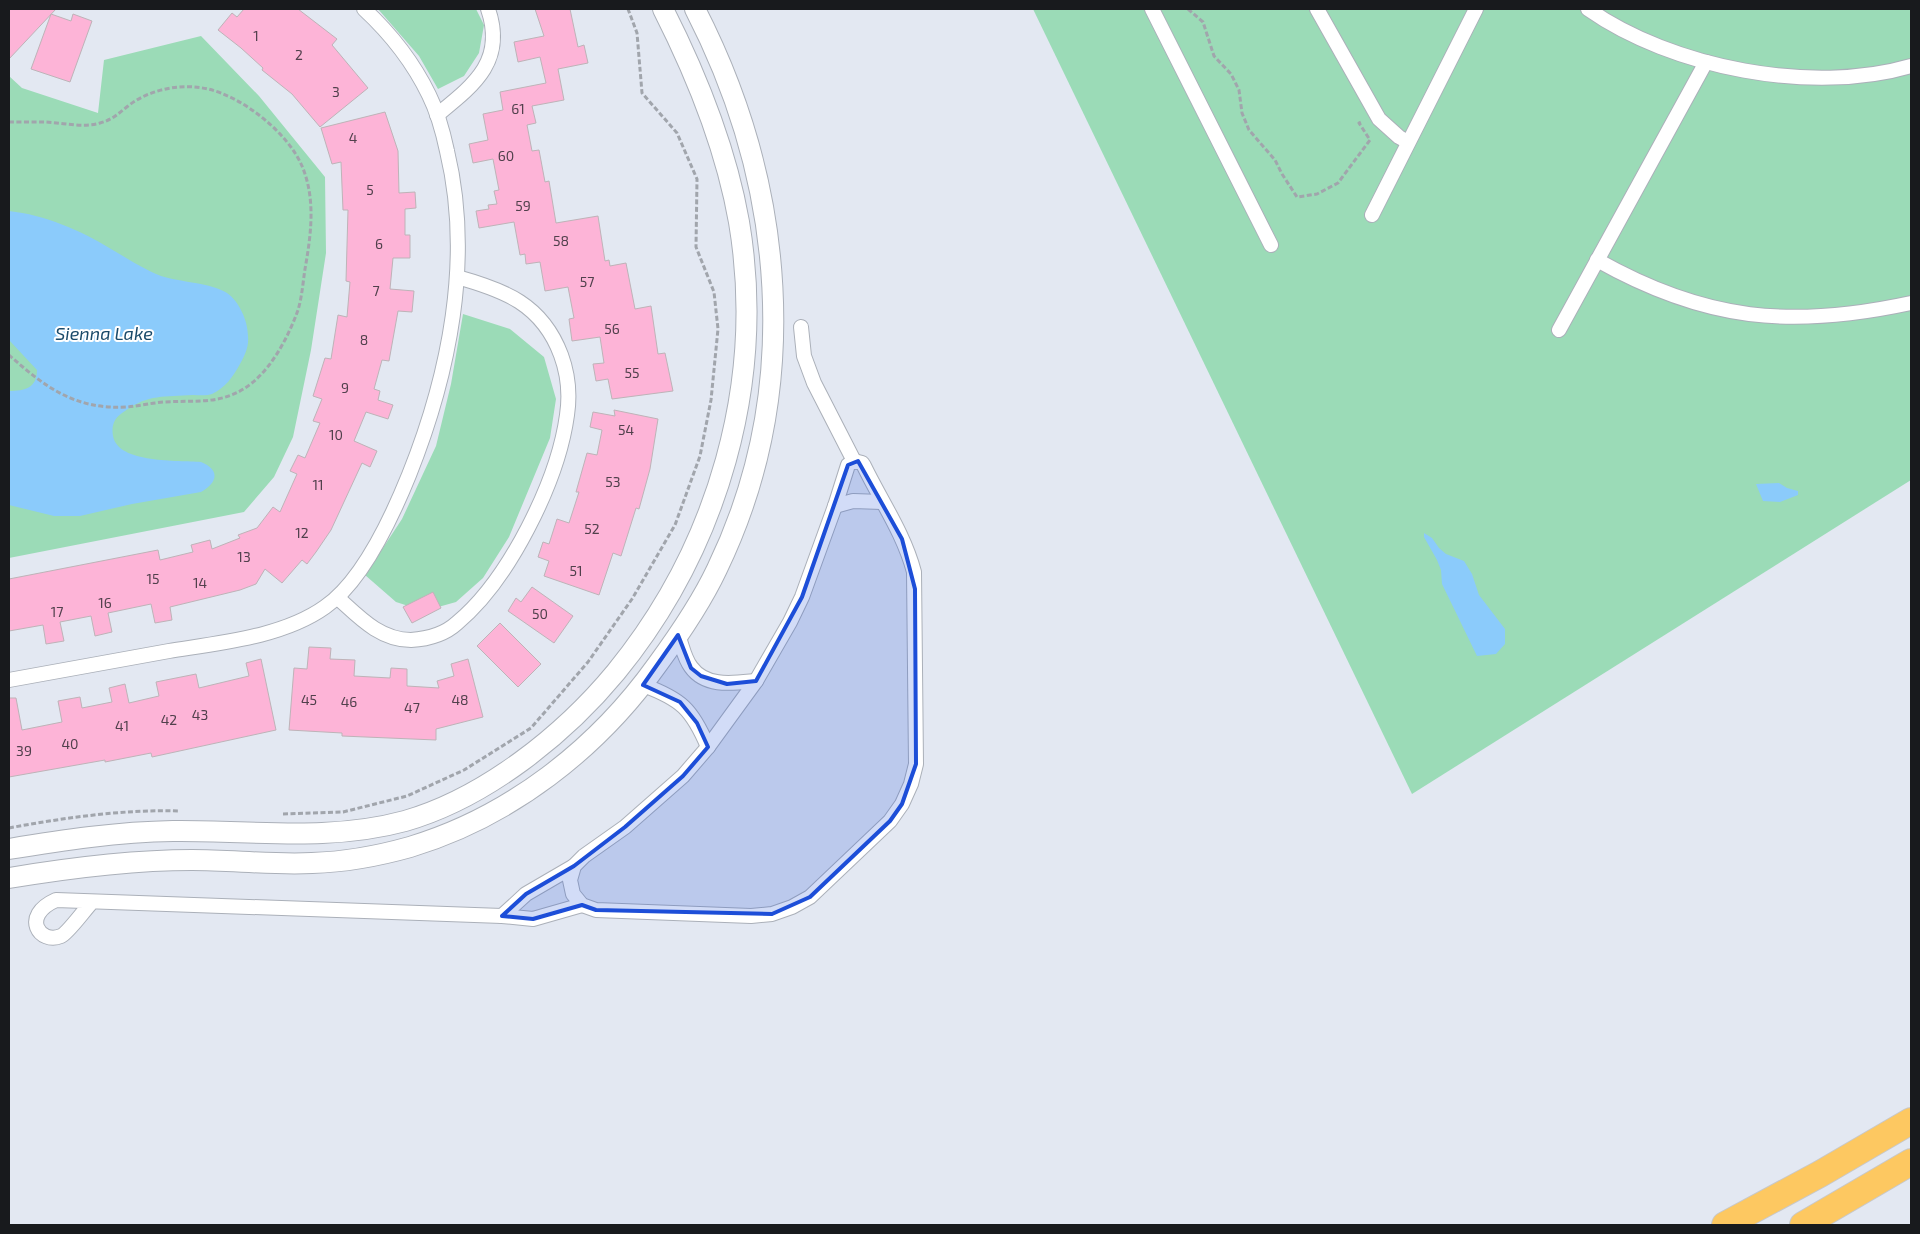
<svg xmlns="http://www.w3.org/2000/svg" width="1920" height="1234" font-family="'Exo 2',sans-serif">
<rect width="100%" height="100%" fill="#e3e8f2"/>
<g fill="#9bdbb7">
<path d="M378,9h98l8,16 -5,28 -15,23 -26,13 -19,-33z"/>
<path d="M1033,9h878v471l-499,314z"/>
<path d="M201,36l58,60 66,81 1,76 -15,97 -18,87 -19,40 -30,35 -235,46v-482l13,12 76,25 6,-53z"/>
<path d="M463,314l47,15 34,28 12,42 -6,39 -41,99 -26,41 -27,24 -32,9 -28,-9 -31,-27 37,-56 34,-73 15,-62z"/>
</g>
<g fill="#8bcbfb">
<path d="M9,211c36,4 71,19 102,38 16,9 32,20 50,27 18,6 51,7 66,17 12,8 21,28 21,43 1,11 -3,19 -8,28 -7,13 -15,24 -28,30 -5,2 -13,1 -19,1 -28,2 -45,-1 -68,16 -10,6 -14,13 -12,25 5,28 66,24 88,26 20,8 16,21 0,30l-69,12 -52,12h-26l-45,-11v-114c16,0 28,-3 28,-21l-28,-30z"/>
<path d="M1779,483l8,5 11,3v4l-18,7 -17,-1 -7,-17z"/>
<path d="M1424,533l8,5 7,10 7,6 18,7 8,13 7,21 26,34v15l-9,10 -19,2 -35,-72 -1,-14 -4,-10 -13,-23z"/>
</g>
<g fill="#fdb4d7" stroke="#beb3b8">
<path d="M9,9h47l-47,50z"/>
<path d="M244,9h54l39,30 -5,6 36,43 -48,39 -28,-33 -30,-24 1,-2 -22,-20 -23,-18 14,-17 5,4z"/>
<path d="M535,9h35l8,38 6,-2 4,18 -30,6 6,31 -32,6 4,17 -9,2 5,26 7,-1 6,32 4,-1 7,42 42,-7 7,45 4,-1 1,6 16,-3 9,46 16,-3 7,48 7,-1 8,38 -61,8 -4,-20 -12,2 -3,-17 11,-1 -4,-26 -28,4 -3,-22 5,-1 -6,-31 -23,4 -5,-29 -14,2 -1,-10 -5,1 -6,-33 -35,6 -3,-17 13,-2 -1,-4 9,-1 -3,-13 5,-1 -6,-31 -20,4 -4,-19 19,-4 -5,-26 20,-4 -3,-18 46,-9 -6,-26 -22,5 -4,-20 30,-6z"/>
<path d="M51,14l20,7 2,-7 19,7 -22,61 -39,-13z"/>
<path d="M385,112l13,39 1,42 16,-1 1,16 -11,1v26h5v23h-17l-3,31 24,2 -2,21 -14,-1 -9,50 -7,-1 -8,29 6,2 -2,9 15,5 -5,14 -22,-7 -12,29 23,10 -7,16 -8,-4 -31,67 -15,22 -9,12 -5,-4 -20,23 -17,-14 -9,15 -16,6 -70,17 2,13 -17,3 -4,-19 -43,9 4,19 -17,4 -4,-20 -31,6 4,19 -18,3 -3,-19 -34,6v-52l149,-29 2,10 33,-8 -2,-7 19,-5 2,9 28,-11 -2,-3 19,-7 16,-21 7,5 17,-38 -7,-3 8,-16 7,3 15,-35 -7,-2 9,-22 -9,-3 12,-38 6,1 7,-44 9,2 3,-35 -4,-1 2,-71h-5l-2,-48 -9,2 -11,-36z"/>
<path d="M614,410l44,9 -8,50 -11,40 -3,-1 -15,48 -8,-3 -14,42 -55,-19 5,-15 -11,-4 5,-15 6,2 8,-25 12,4 10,-31h-3l11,-39 10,2 5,-25 -12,-3 3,-15 22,4z"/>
<path d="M532,587l41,29 -19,27 -46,-32 8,-13 5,4z"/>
<path d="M433,592l8,16 -29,15 -9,-16z"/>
<path d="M500,623l41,41 -23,23 -41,-41z"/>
<path d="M309,647l22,1 -1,11 25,1 -1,16 36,2 1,-10 16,1v17l32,2 -2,-7 17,-5 -3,-12 17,-5 15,58 -47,12v11l-94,-4v-3l-53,-3 5,-62 13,1z"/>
<path d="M261,659l15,71 -124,27 -1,-4 -46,9v-2l-96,17v-79h7l6,32 40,-8 -4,-21 22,-4 2,11 30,-6 -3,-14 16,-4 4,19 30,-7 -3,-14 40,-8 3,14 50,-12 -3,-13z"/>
</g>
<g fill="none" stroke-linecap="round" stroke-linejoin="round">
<defs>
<g id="street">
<path d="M1152,9l119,236"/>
<path d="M1317,9l62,110 20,18 9,5"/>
<path d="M1588,9c84,59 224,86 323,57"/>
<path d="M437,115c37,-30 69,-54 51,-106"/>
<path d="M1372,215l104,-206"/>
<path d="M1597,260c108,61 194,69 314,43"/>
<path d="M801,327l3,29 10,27 40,78"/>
<path d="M1559,330l147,-268"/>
<path d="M854,461l8,2 2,3c17,35 40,68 50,106l2,192 -5,20 -9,20 -12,17 -80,76 -18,10 -20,7 -21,2 -155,-6 -14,-5 -9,-11 -3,-14 4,-14 10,-10 41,-29 58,-51 25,-29 48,-66 34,-59 12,-25 33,-91 13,-41z"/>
<path d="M835,506l18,-5 29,1"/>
<path d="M338,598c21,19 42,42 73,42 16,-1 34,-6 46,-17 52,-43 101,-142 110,-208 3,-20 1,-41 -6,-60 -19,-51 -57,-65 -104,-78"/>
<path d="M678,635c4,10 6,23 13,32 15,21 43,16 65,14"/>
<path d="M9,680c53,-10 107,-19 160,-29 50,-8 114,-14 156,-44 38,-26 67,-90 84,-132 40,-100 64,-216 38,-324 -4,-19 -9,-38 -18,-56 -16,-33 -38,-61 -65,-86"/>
<path d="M643,685c38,14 49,24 65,62"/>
<path d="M92,902c-7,7 -24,31 -31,34 -21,9 -41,-20 -5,-36l446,16 31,3 49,-14"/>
<path d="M502,916l24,-22 48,-28"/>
</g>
<g id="secondary">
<path d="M9,849c54,-9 108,-17 164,-18 78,-1 155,11 232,-10 80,-23 159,-86 211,-149 102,-125 150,-290 123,-450 -13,-74 -42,-146 -76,-213"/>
<path d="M9,878c60,-10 121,-18 183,-18 40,0 80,5 120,3 34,-1 66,-7 98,-16 100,-30 187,-98 247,-182 22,-30 44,-62 60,-96 87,-180 68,-385 -22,-560"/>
</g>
<g id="highway">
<path d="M1725,1225l95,-51 91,-53"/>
<path d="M1803,1225l108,-63"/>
</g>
</defs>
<use href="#street" stroke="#abb0b9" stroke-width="16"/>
<use href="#secondary" stroke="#abb0b9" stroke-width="22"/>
<use href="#highway" stroke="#c8c8c9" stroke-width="28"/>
<g stroke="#a1a5ac" stroke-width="3" stroke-dasharray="5 2.5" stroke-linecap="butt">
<path d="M1188,9l15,13 11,34 17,18 8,16 3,23 7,17 26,30 7,14 15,23 20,-3 21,-11 32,-43 -11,-17 4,-2"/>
<path d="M9,122c12,0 25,0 37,0 18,1 37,6 54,1 12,-3 19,-10 28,-17 22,-17 53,-23 80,-17 35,8 80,44 94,77 14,33 9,69 3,103 -2,13 -3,28 -7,41 -10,28 -28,62 -53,78 -26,17 -52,12 -81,14 -13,1 -25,4 -37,5 -52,3 -82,-20 -118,-52"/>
<path d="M283,814l60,-2 64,-16 57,-26 67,-42 57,-66 44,-63 43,-74 25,-69 11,-56 7,-71 -4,-37 -18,-45 1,-68 -20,-46 -35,-40 -5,-60 -9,-24"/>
<path d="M9,828c53,-10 117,-19 170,-17"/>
</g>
<use href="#street" stroke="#fff" stroke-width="14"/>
<use href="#secondary" stroke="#fff" stroke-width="20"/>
<use href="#highway" stroke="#fdc861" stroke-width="26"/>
</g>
<path fill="#1d4ed8" fill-opacity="0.2" stroke="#1d4ed8" stroke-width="4" stroke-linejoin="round" d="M858,461l44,78 13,50 1,175 -14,40 -12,17 -80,76 -38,17 -176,-4 -14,-5 -49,14 -31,-3 24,-22 48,-28 51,-39 58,-51 25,-29 -11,-24 -17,-21 -37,-17 35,-50 13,33 10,8 26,8 29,-3 46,-84 46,-132z"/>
<g text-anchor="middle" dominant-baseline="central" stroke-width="4" stroke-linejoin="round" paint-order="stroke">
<g font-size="14" fill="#51404c">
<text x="256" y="35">1</text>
<text x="299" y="54">2</text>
<text x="336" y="91">3</text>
<text x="518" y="108">61</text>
<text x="353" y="137">4</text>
<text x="506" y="155">60</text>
<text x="370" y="189">5</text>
<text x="523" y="205">59</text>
<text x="561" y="240">58</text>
<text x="379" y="243">6</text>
<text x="587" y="281">57</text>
<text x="376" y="290">7</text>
<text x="612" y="328">56</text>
<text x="364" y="339">8</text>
<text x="632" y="372">55</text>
<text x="345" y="387">9</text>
<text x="626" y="429">54</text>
<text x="336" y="434">10</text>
<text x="613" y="481">53</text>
<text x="318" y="484">11</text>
<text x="592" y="528">52</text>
<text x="302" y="532">12</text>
<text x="244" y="556">13</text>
<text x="576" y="570">51</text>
<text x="153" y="578">15</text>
<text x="200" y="582">14</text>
<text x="105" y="602">16</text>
<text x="57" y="611">17</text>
<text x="540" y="613">50</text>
<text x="309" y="699">45</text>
<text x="460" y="699">48</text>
<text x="349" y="701">46</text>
<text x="412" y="707">47</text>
<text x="200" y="714">43</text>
<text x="169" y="719">42</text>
<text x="122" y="725">41</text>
<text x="70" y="743">40</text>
<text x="24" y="750">39</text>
</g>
<g font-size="18" font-style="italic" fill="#1a4a6a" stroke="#fff">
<text x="104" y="333">Sienna Lake</text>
</g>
</g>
<rect width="1920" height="1234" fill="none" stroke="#181a1d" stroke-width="20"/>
</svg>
